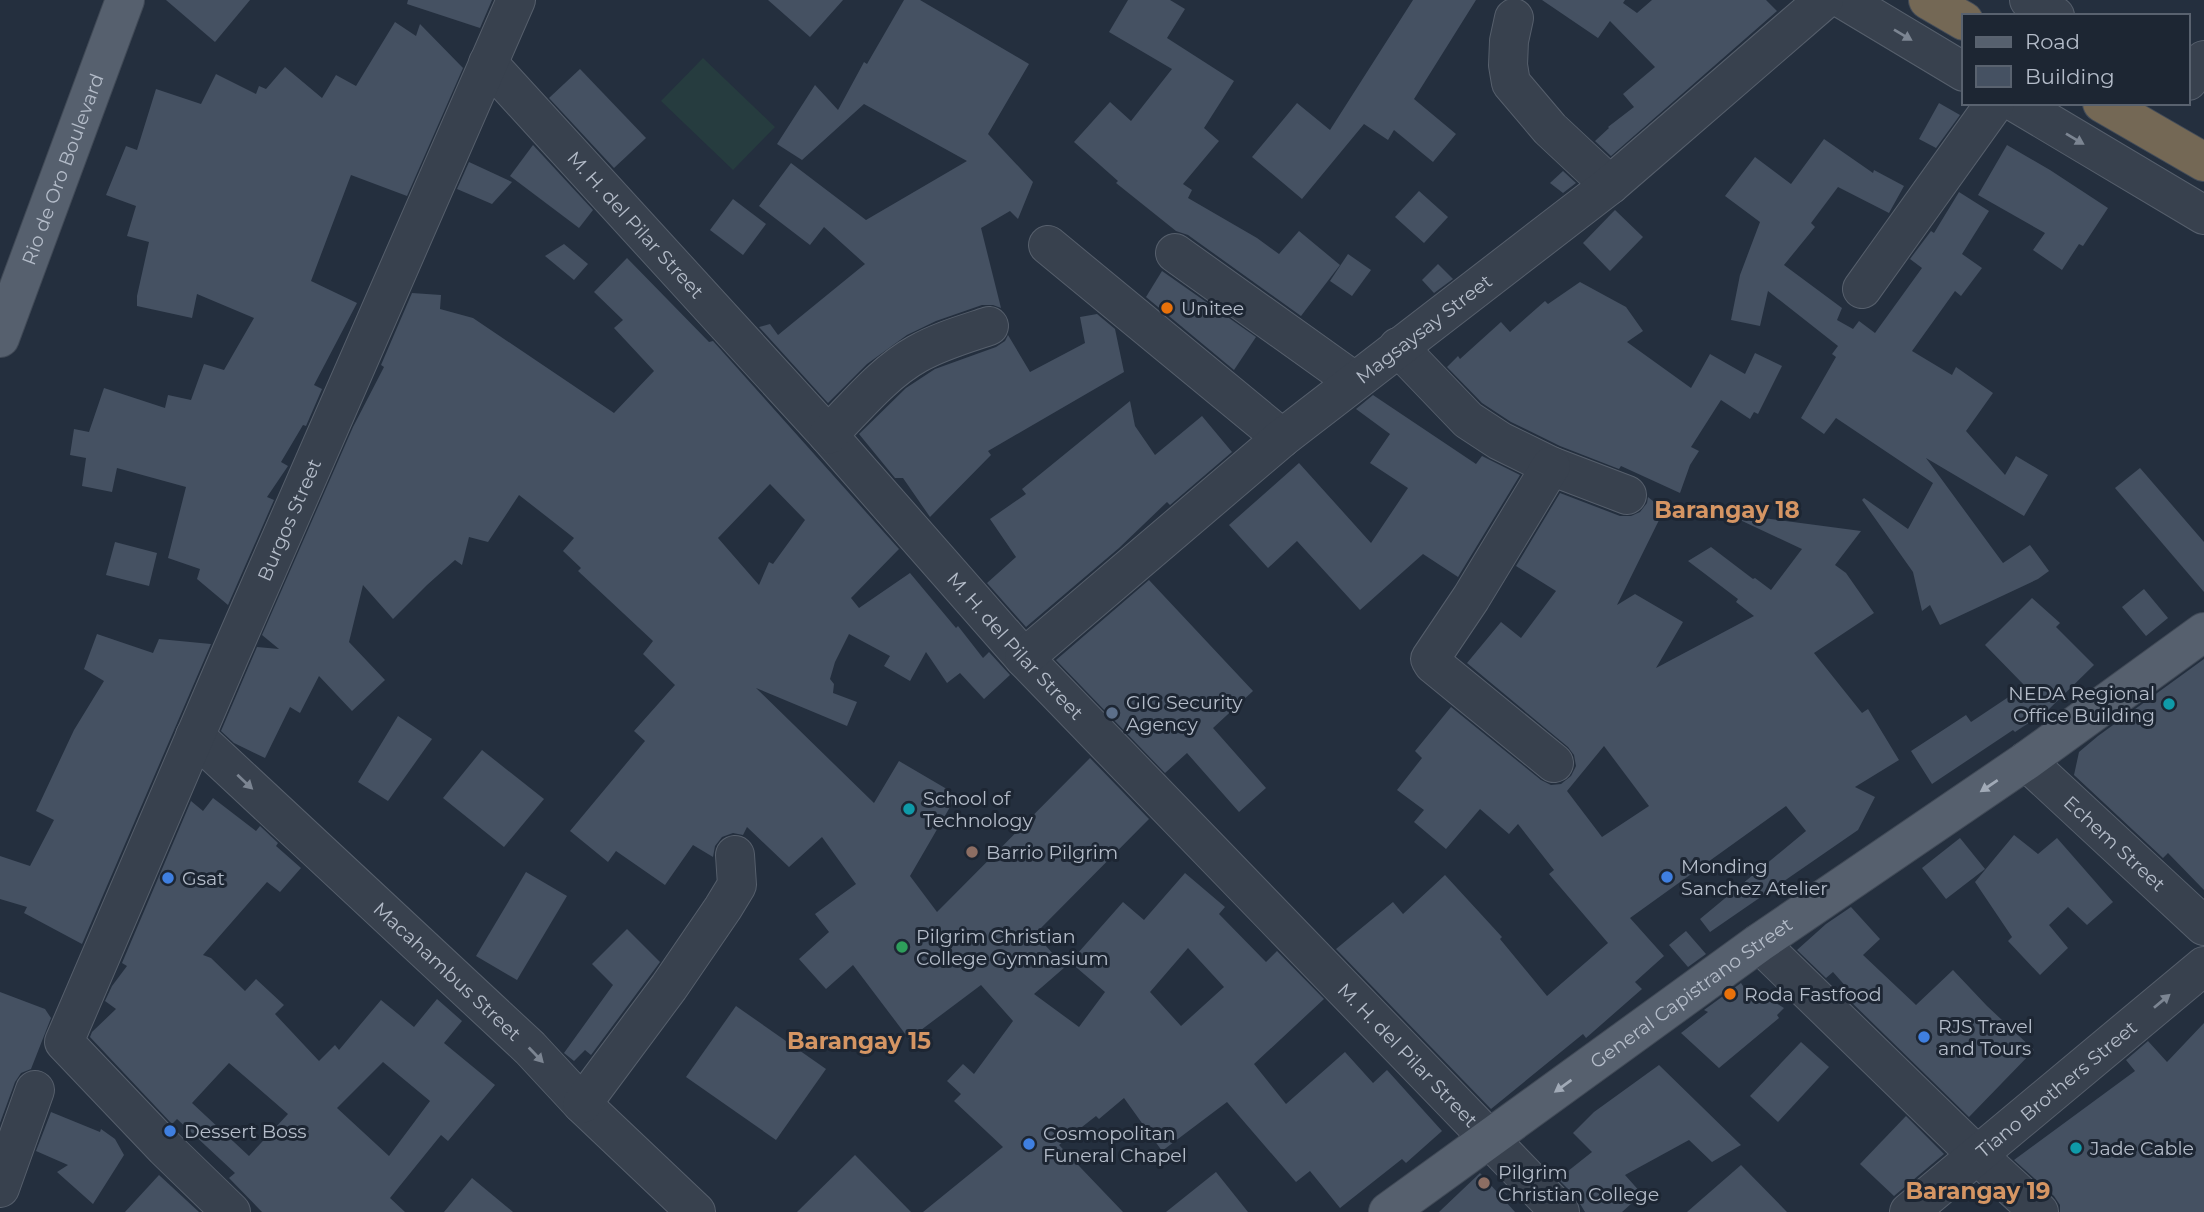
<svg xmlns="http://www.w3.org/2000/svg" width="2204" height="1212" font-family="Montserrat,sans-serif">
<rect width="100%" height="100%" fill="#242f3e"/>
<path fill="#263c3f" d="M703,58l72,69 -42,43 -72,-69z"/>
<g fill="#455162" fill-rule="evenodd">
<path d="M166,0h84l-35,42z"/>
<path d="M408,0h84l-12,28 -73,-24z"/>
<path d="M768,0h75l-33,37z"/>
<path d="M904,0h16l109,64 -41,70 45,48 -15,37 -8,-8 -29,17 20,80 -8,-3h-11l-46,16 -29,14 -40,29 -39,39 -69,-76 11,-3 8,11 87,-71 -41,-37 -14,18 -51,-39 32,-43 75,57 101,-59 -103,-57 -62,56 -25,-16 38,-59 23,25 26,-48 3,2z"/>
<path d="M1128,0h42l15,9 -18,29 67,43 -30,47 15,13 -36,43 9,6 -4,8 69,40 22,16 20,-23 41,34 -39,51 -113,-81 -12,-4 -60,-48 2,-2 -44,-39 36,-40 21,19 41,-52 -63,-37z"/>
<path d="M1413,0h63l-62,99 42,35 -23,28 -39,-32 -6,10 -24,-16 -62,75 -50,-42 45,-54 33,27z"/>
<path d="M1542,0h83l-2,3 14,10 15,-13h114l11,11 -166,145 -16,-15 14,-13 -1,-1 26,-20 -11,-13 32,-27 -45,-46 -12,17z"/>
<path d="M395,22l21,14 4,-12 43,44 -56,128 -56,-21 -40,106 46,22 -43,82 8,4 -16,37 -3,-1 -22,37 7,4 -21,31 7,3 -46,105 -31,-26 3,-10 -32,-11 18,-71 -69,-19 -5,24 -30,-6 4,-28 -16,-3 4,-26 15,3 15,-44 61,20 3,-13 23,5 13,-36 20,6 30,-52 -57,-24 -5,24 -55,-12v-10l12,-54 -22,-6 9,-30 -30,-11 20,-49 11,4 19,-61 45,15 15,-30 40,20 3,-8 7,3 19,-22 37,31 14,-23 20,11z"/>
<path d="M580,69l66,69 -32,30 -65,-70z"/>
<path d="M1939,103l21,12 -24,33 -17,-9z"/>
<path d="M1824,139l49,34 1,-3 30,16 -15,27 -51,-26 -27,36 4,4 -31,38 58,43 -5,12 16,9 6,-8 16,12 47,-65 -12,-9 21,-28 3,2 25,-41 30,19 -27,43 20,14 -21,28 -6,-5 -43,60 40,24 4,-8 37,26 -27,38 39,44 11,-19 32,19 -24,41 -98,-58 77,105 27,-18 19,26 -11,8 -98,46 -10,-20 -8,6 -9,-39 -51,-72 2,-2 44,31 25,-46 -97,-65 -12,16 -23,-16 35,-61 -4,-3 6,-8 -70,-55 -8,35 -29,-6 9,-45 20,-53 -35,-26 30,-39 36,27z"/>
<path d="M533,145l60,65 -14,18 -69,-52z"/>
<path d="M2007,145l43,25 58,38 -25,38 -4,-2 -17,26 -29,-20 12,-17 -67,-38z"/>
<path d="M469,162l43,20 -20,22 -35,-15z"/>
<path d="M1563,171l13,12 -13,10 -13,-10z"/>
<path d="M1419,191l29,26 -24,26 -29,-26z"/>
<path d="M733,199l33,25 -23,31 -33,-25z"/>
<path d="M1615,210l28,27 -33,34 -27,-28z"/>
<path d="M564,244l24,20 -14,16 -29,-24z"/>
<path d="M1348,254l23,16 -19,26 -22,-15z"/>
<path d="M627,258l82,84 4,-1 186,208 -48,49 8,10 51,-35 46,55 2,-2 25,32 6,-6 21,23 -26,24 -24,-26 -13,10 -21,-31 -16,29 -26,-15 6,-10 -41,-22 -14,28 -5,17 4,5 -1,9 24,9 -10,24 -91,-38 118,115 25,-42 58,34 -47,81 27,36 153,-154 59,61 -114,115 30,33 -31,27 45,33 26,-35 -35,-30 53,-60 21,18 41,-47 40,34 -6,7 47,48 11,-11 47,48 -70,65 32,40 59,-52 28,31 14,-13 55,61 -36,32 -4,-4 -62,49 -30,-37 -14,11 -69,-80 -65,49 -38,-53 -25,21 -3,-3 -37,29 64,67h-200l80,-65 -49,-46 7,-7 -14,-13 16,-17 11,10 39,-53 -32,-36 -72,54 -56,-74 -27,24 -27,-30 30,-27 -14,-18 41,-30 -34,-47 -33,30 -42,-40 -4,8 -10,-2 -11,4 -7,9 -2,11 -20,-12 -28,40 -49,-34 -8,11 -38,-31 75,-90 -11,-10 41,-46 -32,-31 10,-13 -75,-70 3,-3 -18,-17 11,-13 -55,-43 -31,47 -19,-5 -7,28 -7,-5 -28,25 -34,34 -30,-34 -14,57 36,38 -33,31 -33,-35 -19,37 -10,-6 -25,51 -31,-15 -13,-12 36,-84 22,2 -17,-14 91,-208 31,-60 -3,-2 31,-72 29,2 -1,14 33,9 141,95 40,-42 -40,-43 9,-8 -29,-28zM770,484l35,36 -32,44 -4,-2 -10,23 -41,-47zM1188,948l36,39 -43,39 -31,-34z"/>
<path d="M1438,264l15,15 -19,14 -12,-13z"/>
<path d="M1162,271l94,66 -22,33 -88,-73z"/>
<path d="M1580,282l46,25 17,24 -16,11 64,46 19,-34 35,20 10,-21 27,13 -24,48 -4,-2 -4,7 -29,-19 -30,47 8,4 -9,14 -10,28 -59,-27 -2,3 -59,-23 -49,-24 -29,-19 -35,-36 11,-11 2,3 41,-37 9,10 35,-31 3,3z"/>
<path d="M1097,314l18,15 9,43 -136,79 3,4 -61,62 -27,-39h-8l-36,-44 47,-46 29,-19 61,-22 9,-6 3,-6 22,37 55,-29 -5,-26z"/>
<path d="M1373,395l103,69 6,-8 38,19 -62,102 -35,-23 -63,56 -63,-69 -29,27 -39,-43 70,-62 72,80 37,-55 -38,-25 20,-29 -34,-25z"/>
<path d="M1130,401l5,25 20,29 47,-39 30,36 -62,53 -3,-3 -48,46 -93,79 -39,-44 29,-26 -26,-38 36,-25 -4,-5z"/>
<path d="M2140,468l64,74v50l-89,-104z"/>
<path d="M1560,493l60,23h11l9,-4 7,-9 1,-6 16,13 -47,95 18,-11 48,28 -27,46 98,-52 -18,-14 2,-3 -50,-38 23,-14 42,32 2,-1 16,12 31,-41 -62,-29 1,-5 120,16 -26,34 11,8 28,40 -60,40 48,60 6,-4 31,51 -44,27 20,10 -17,33 -148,102 -10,-13 106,-88 -20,-25 -156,112 34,38 -29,26 7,7 -56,49 -3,-4 -92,75 -155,-160 57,-47 10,12 42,-39 57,62 -2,2 47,57 61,-53 -59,-69 5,-4 -36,-46 -9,10 -29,-25 -34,40 -32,-27 10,-12 -27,-20 25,-32 -7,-7 36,-44 90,73 10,5 10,-1 10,-8 5,-10 -2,-11 -6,-8 -101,-84 34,-41 20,16 35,-47 -40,-25zM1604,746l45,60 -47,31 -35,-46z"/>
<path d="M115,542l42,11 -8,33 -43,-11z"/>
<path d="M1149,580l104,111 -40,37 53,60 -27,24 -52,-59 -22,20 -109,-113z"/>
<path d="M2144,589l24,29 -22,18 -24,-29z"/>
<path d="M2032,598l28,25 -4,4 38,38 -47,46 -32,21 -2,-2 -81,54 -21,-33 55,-36 5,7 54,-36 -40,-41z"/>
<path d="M97,634l56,19 6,-14 52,5 -129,300 -58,-31 3,-6 -27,-8v-43l30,10 24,-46 -18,-9 38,-81 30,-49 -20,-12z"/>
<path d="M2204,659v231l-36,-37 -5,5 -89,-83 5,-23 19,-16z"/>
<path d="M398,716l34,23 -44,62 -30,-19z"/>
<path d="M482,750l62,49 -40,48 -61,-49z"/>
<path d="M213,798l43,33 4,-5 18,17 -2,3 25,22 -21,24 -13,-10 -64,73 8,3 34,33 11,-12 28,26 -9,9 44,47 16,-16 4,5 42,-50 33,27 23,-28 25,22 -18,22 51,42 -47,56 -7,-6 -51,63 15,14h-143l-33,-34 6,-5 -58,-54 -5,5 -82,-87 2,-5 24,-23 -11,-8 7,-15 15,-20 -5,-3 69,-162 12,10zM383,1062l47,39 -41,55 -52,-48zM229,1063l59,51 -39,42 -57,-53z"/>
<path d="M2014,835l24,19 19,-16 56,64 -26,23 -19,-18 -19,18 19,23 -28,27 -32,-34 4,-4 -37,-55z"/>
<path d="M1960,838l25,31 -39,30 -24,-31z"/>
<path d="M526,872l41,24 -50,84 -41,-24z"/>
<path d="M1851,907l29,32 -17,16 53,50 37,-35 34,36 47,44 -65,67 -125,-122 5,-5 -16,-18 -7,6 -29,-28 29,-26z"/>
<path d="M627,929l33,33 -69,93 -6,-5 -11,11 -10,-8 49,-68 -21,-21z"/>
<path d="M1686,931l20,23 -18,13 -19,-22z"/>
<path d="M1741,983l12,18 8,-7 23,14 -7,7 2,3 -60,50 -38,-35 27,-21 -4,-2z"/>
<path d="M0,992l45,17 6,9 -20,51 -10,4 -6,9 -15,41z"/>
<path d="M736,1006l90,63 -50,71 -90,-63z"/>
<path d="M2204,1023v189h-144v-7l-6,-9 -40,-36 121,-89 -9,-11 22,-19 19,21z"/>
<path d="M1801,1042l28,25 -51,55 -28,-26z"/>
<path d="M1659,1065l82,80 -29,17 -23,-22 -64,35 17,19 -20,18h-37l-9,-15 -18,-18 34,-27 -19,-19 21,-21z"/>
<path d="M51,1112l49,20 1,-3 14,10 9,16 -31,49 -36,-32 11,-7 -32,-14z"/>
<path d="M1906,1116l38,38 -50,42 -34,-32z"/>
<path d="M855,1155l56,57h-114z"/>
<path d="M1741,1165l46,47h-100z"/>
<path d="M1216,1172l32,40h-82z"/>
<path d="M1480,1173l35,39h-76z"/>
<path d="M159,1175l40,37h-74z"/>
<path d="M472,1178l41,34h-69z"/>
</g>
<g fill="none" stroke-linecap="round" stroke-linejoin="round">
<defs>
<g id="minor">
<path d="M1844,0l120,72"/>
<path d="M2029,0l26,16"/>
<path d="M1514,18l-5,23 -1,24 3,18 39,46 60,56"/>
<path id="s1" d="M488,63l340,372 196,223 536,554"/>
<path d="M2188,81l16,-21"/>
<path d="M2016,103l188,112"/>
<path d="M1048,245l234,193"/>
<path d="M1175,253l179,128"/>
<path d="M1862,289l133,-186"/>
<path d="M1398,347l70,73 32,21 51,25 76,29"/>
<path d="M828,435c27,-27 55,-62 89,-81 23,-13 48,-20 72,-28"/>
<path d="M1551,466l-80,132 -41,61 3,5 121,99"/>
<path id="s2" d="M1024,658l258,-220 328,-253 214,-185"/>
<path id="s3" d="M195,736l335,312 52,56 114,108"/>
<path id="s4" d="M2026,761l178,165"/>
<path d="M1759,943l219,213 61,56"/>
<path d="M582,1104l87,-117 54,-79 14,-23 -2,-30"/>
<path d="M0,1188l35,-98"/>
<path id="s5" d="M231,1212l-66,-64 -101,-106 166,-387 286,-655"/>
<path id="s6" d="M1909,1212l295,-246"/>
</g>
<g id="major">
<path id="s7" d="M0,338l125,-338"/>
<path id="s8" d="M1388,1212l371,-269 267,-182 178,-129"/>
</g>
<g id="highway">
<path d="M1928,0l36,21"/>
<path d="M2102,103l102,59"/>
</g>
</defs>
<use href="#minor" stroke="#565f6c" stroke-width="40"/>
<use href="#major" stroke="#414a57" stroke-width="40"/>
<use href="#highway" stroke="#434c59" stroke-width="40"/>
<use href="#minor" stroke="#38414e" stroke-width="38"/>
<use href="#major" stroke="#56606e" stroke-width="38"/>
<use href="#highway" stroke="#746855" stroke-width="38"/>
</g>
<defs><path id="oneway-solid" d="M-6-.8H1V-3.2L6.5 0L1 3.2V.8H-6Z" transform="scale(1.75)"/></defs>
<g fill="#7c8592">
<use href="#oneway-solid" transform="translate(1903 35) rotate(31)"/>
<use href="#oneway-solid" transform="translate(2075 139) rotate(31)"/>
<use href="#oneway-solid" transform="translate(245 782) rotate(43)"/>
<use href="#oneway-solid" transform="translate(2162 1001) rotate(-40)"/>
<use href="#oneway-solid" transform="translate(536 1055) rotate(46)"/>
</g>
<g fill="#a1aab7">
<use href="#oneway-solid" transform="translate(1989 786) rotate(146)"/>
<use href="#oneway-solid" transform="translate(1563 1086) rotate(144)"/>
</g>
<g fill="#e8710a" stroke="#1d2633" stroke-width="2.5">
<circle cx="1167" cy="308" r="7"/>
<circle cx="1730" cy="994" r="7"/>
</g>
<g fill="#0f9aa8" stroke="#1d2633" stroke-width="2.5">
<circle cx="2169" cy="704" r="7"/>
<circle cx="909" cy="809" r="7"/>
<circle cx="2076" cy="1148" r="7"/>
</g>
<circle fill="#5c6f8a" stroke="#1d2633" stroke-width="2.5" cx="1112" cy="713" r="7"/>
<g fill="#8d6e63" stroke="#1d2633" stroke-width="2.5">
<circle cx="972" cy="852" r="7"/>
<circle cx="1484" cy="1183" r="7"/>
</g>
<g fill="#3f7fe0" stroke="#1d2633" stroke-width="2.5">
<circle cx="1667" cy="877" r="7"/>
<circle cx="168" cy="878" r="7"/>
<circle cx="1924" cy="1037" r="7"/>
<circle cx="170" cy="1131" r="7"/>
<circle cx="1029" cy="1144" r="7"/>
</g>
<circle fill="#2e9e5b" stroke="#1d2633" stroke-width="2.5" cx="902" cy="947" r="7"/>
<g text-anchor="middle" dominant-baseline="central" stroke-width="6" stroke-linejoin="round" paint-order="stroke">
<g font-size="19" fill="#b4bcc9" stroke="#1d2633">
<text stroke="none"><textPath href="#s7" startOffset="180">Rio de Oro Boulevard</textPath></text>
<text stroke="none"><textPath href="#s1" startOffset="219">M. H. del Pilar Street</textPath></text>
<text stroke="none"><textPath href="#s2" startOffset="518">Magsaysay Street</textPath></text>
<text stroke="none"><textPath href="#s5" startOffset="807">Burgos Street</textPath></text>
<text stroke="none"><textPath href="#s1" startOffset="786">M. H. del Pilar Street</textPath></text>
<text stroke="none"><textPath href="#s4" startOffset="121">Echem Street</textPath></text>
<text stroke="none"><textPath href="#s3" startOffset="345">Macahambus Street</textPath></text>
<text stroke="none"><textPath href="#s8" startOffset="374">General Capistrano Street</textPath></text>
<text stroke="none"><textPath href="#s1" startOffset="1353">M. H. del Pilar Street</textPath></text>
<text stroke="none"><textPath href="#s6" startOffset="192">Tiano Brothers Street</textPath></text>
</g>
<g font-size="19" fill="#b4bcc9" stroke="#1d2633" text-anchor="start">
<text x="1181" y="308">Unitee</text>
<text x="2155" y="693" text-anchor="end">NEDA Regional<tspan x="2155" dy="22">Office Building</tspan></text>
<text x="1126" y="702">GIG Security<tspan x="1126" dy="22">Agency</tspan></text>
<text x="923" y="798">School of<tspan x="923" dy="22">Technology</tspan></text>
<text x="986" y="852">Barrio Pilgrim</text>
<text x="1681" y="866">Monding<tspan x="1681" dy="22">Sanchez Atelier</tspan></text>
<text x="182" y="878">Gsat</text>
<text x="916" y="936">Pilgrim Christian<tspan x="916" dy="22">College Gymnasium</tspan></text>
<text x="1744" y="994">Roda Fastfood</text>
<text x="1938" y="1026">RJS Travel<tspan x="1938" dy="22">and Tours</tspan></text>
<text x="184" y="1131">Dessert Boss</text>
<text x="1043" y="1133">Cosmopolitan<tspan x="1043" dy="22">Funeral Chapel</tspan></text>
<text x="2090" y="1148">Jade Cable</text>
<text x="1498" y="1172">Pilgrim<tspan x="1498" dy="22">Christian College</tspan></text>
</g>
<g font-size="23" font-weight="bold" fill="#d59563" stroke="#1d2633">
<text x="1727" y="510">Barangay 18</text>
<text x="859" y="1041">Barangay 15</text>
<text x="1978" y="1191">Barangay 19</text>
</g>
</g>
<rect x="1962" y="14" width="228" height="91" fill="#1d2633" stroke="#59626f" stroke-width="2"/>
<rect x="1976" y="37" width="35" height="10" fill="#56606e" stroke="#59626f" stroke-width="2"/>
<text x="2025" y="49" font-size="21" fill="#b4bcc9">Road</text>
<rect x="1976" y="66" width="35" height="21" fill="#455162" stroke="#59626f" stroke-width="2"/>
<text x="2025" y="84" font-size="21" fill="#b4bcc9">Building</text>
</svg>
